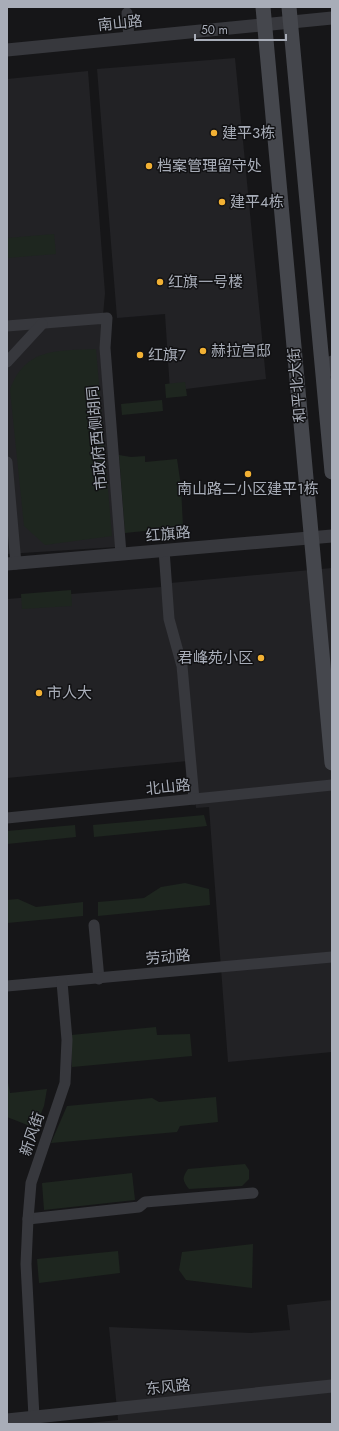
<svg xmlns="http://www.w3.org/2000/svg" width="339" height="1431" font-family="Jost,'Noto Sans SC',sans-serif">
<rect width="100%" height="100%" fill="#161618"/>
<g fill="#222225">
<path d="M235,58l31,321 -96,12 -5,-77 -48,4 -20,-249z"/>
<path d="M88,71l17,222 -5,55 16,199 -109,7v-475z"/>
<path d="M332,568v484l-104,10 -19,-255 -13,1 -11,-141 -13,-46 -2,-38z"/>
<path d="M161,587l15,73 12,101 -181,17v-179z"/>
<path d="M332,1300v124h-253l39,-4 -9,-93 142,6 39,-3 -3,-25z"/>
</g>
<g fill="#1e261f">
<path d="M54,234l2,20 -49,4v-20z"/>
<path d="M96,349l16,187 -67,9 -21,-19 -14,-136c15,-43 48,-39 86,-41z"/>
<path d="M185,382l2,14 -21,2 -1,-14z"/>
<path d="M162,400l1,11 -41,4 -1,-11z"/>
<path d="M119,455l12,2 14,-1v6l32,-3 4,27 2,41 -58,6z"/>
<path d="M71,590l1,16 -50,3 -1,-15z"/>
<path d="M204,815l3,11 -113,11 -1,-12z"/>
<path d="M75,825l1,12 -69,7v-13z"/>
<path d="M185,883l24,6 1,16 -112,11v-14l46,-4 17,-11z"/>
<path d="M18,899l18,8 47,-5v14l-76,7v-23z"/>
<path d="M156,1027l1,8 33,-1 2,22 -120,11 -1,-32z"/>
<path d="M7,1077l3,16 37,-4 -3,17 -9,22 -28,-11z"/>
<path d="M216,1097l2,25 -38,4 -3,6 -126,11 16,-37 85,-8 7,4z"/>
<path d="M245,1164l4,6v9l-7,7 -53,3c-7,-9 -7,-11 -1,-20z"/>
<path d="M132,1173l3,27 -91,10 -2,-27z"/>
<path d="M253,1244l-1,44 -66,-8 -7,-10 3,-18z"/>
<path d="M118,1251l2,22 -81,10 -2,-24z"/>
</g>
<g fill="none" stroke-linecap="round" stroke-linejoin="round">
<g stroke="#37383d" stroke-width="11">
<path d="M127,13l2,25"/>
<path d="M7,326l100,-8 -2,30 16,206"/>
<path d="M332,361l-10,7 10,3"/>
<path d="M7,362l35,-38"/>
<path d="M7,462l9,102"/>
<path d="M164,550l5,69 13,47 12,133"/>
<path d="M7,818l325,-33"/>
<path d="M94,925l5,54"/>
<path d="M7,986l325,-29"/>
<path d="M28,1219l111,-12 6,-5 108,-9"/>
<path d="M34,1417l-8,-153 2,-45 3,-36 34,-100 2,-43 -5,-58"/>
</g>
<g stroke="#37383d" stroke-width="13">
<path d="M7,50l325,-32"/>
<path d="M7,564l325,-28"/>
<path d="M7,1420l325,-34"/>
</g>
<g stroke="#45474d" stroke-width="15">
<path d="M263,7l69,756"/>
<path d="M289,7l43,465"/>
</g>
</g>
<g fill="#f2b134" stroke="#111113" stroke-width="1.5">
<circle cx="214" cy="133" r="4"/>
<circle cx="149" cy="166" r="4"/>
<circle cx="222" cy="202" r="4"/>
<circle cx="160" cy="282" r="4"/>
<circle cx="203" cy="351" r="4"/>
<circle cx="140" cy="355" r="4"/>
<circle cx="248" cy="474" r="4"/>
<circle cx="261" cy="658" r="4"/>
<circle cx="39" cy="693" r="4"/>
</g>
<g text-anchor="middle" dominant-baseline="central" stroke-width="3" stroke-linejoin="round" paint-order="stroke">
<g font-size="15" fill="#a8adb8" stroke="#111113">
<text transform="translate(120 23) rotate(-6)">南山路</text>
<text transform="translate(297 385) rotate(-95)">和平北大街</text>
<text transform="translate(97 438) rotate(-95)">市政府西侧胡同</text>
<text transform="translate(168 534) rotate(-5)">红旗路</text>
<text transform="translate(168 787) rotate(-6)">北山路</text>
<text transform="translate(168 957) rotate(-5)">劳动路</text>
<text transform="translate(32 1134) rotate(-71)">新风街</text>
<text transform="translate(168 1387) rotate(-6)">东风路</text>
</g>
<g font-size="15" fill="#a8adb8" stroke="#111113" text-anchor="start">
<text x="222" y="133">建平3栋</text>
<text x="157" y="166">档案管理留守处</text>
<text x="230" y="202">建平4栋</text>
<text x="168" y="282">红旗一号楼</text>
<text x="211" y="351">赫拉宫邸</text>
<text x="148" y="355">红旗7</text>
<text x="248" y="489" text-anchor="middle">南山路二小区建平1栋</text>
<text x="253" y="658" text-anchor="end">君峰苑小区</text>
<text x="47" y="693">市人大</text>
</g>
</g>
<rect width="339" height="1431" fill="none" stroke="#a8adb8" stroke-width="16"/>
<path d="M195 34v6h91v-6" fill="none" stroke="#a8adb8" stroke-width="2"/>
<text x="201" y="34" font-size="12" fill="#a8adb8" stroke="#111113" stroke-width="3" paint-order="stroke">50 m</text>
</svg>
